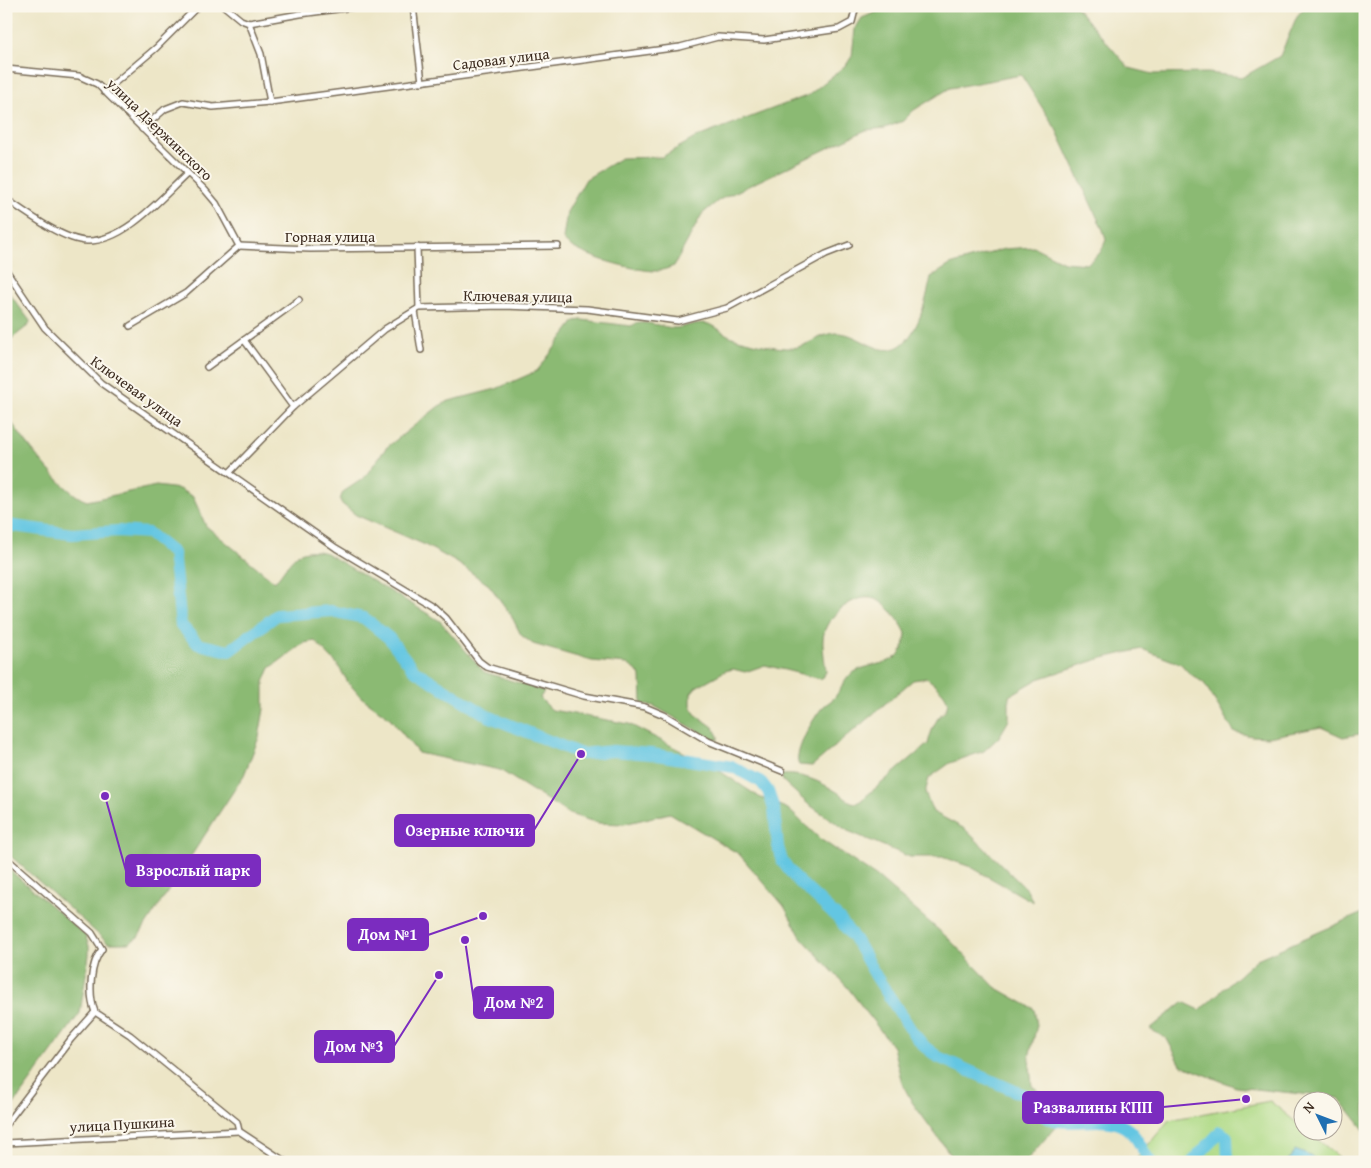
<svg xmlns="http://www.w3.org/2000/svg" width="1371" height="1168" font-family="'Gentium Book Plus',serif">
<rect width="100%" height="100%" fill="#fbf7ec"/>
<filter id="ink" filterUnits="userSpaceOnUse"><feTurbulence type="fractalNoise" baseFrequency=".02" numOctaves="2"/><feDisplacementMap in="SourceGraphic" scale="10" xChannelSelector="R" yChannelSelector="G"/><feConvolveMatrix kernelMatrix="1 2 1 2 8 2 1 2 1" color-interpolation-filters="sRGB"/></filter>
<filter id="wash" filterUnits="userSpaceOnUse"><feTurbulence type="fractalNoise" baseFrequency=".0096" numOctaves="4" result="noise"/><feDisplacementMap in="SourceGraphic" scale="20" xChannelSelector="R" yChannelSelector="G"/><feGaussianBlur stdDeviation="1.12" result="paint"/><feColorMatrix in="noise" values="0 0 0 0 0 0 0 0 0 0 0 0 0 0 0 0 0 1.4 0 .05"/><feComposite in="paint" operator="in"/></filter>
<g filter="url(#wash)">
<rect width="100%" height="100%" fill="#ede6c7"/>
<path fill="#afda86" stroke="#758252" d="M1270,1101l33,27 1,2 3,1 38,31h-211l35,-42z"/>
<g fill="#8bba73" stroke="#637248">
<path d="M891,6h184l54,62 24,6 55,-1 35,4 37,-21 17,-40 9,-10h59v727l-22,4 -22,-10 -53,10 -16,-1 -18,-4 -30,-49 -15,-10 -8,-9 -39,-15 -43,10 -61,20 -29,17v24l-10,17 -15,14 -34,12 -21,15 -4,15 8,19 32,17 62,61 6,12 -62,-35 -29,-10h-32l-62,-26 -40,-27 -25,-23 -2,-6c21,-2 38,6 56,17 8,5 11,11 21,11l70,-59c2,-9 5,-18 10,-26 2,-3 6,-5 8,-9 7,-12 -11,-24 -19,-31l-14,2 -101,86 -13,-1c-7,-10 15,-49 24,-58 4,-4 9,-6 12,-10 5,-6 9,-16 15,-22 21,-17 55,-3 56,-42 -5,-11 -19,-30 -31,-34 -19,-7 -47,16 -51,34 -3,11 1,27 2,39l-5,7 -56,-14 -20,7 -12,-3 -8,2 -29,16 -5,6v12l4,9 18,13 5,9v4h-4l-60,-34 -12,-2 -1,-27 -5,-7 -9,-6 -35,-3 -59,-17 -12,-9 -10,-20 -22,-30 -33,-23 -33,-18 -67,-29 -14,-11 -2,-4 3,-8 21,-14 22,-30 53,-42 10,-5 47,-12 41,-18 38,-50 7,-1 49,6c13,-8 30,2 45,2 11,-1 21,-7 33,-4 7,2 15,10 23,13 14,5 46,12 60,11 15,-1 28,-14 43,-15 16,-1 28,10 43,15 36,12 48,-48 53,-71l19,-12 54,-16 30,-2 30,15 23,2 13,-11 6,-13 -3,-10 -47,-101 -35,-54 -71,13 -36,22 -11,11 -18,7 -19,2 -147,70 -17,14 -28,52c-5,2 -11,4 -16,5 -19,1 -85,-16 -95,-32l4,-27 19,-33 35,-21 41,-1 33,-19 114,-43 38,-31 5,-8 3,-27 7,-11z"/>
<path d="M6,289l24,32 -1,4 -23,18z"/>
<path d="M6,414c15,23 56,79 81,87l69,-15 23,3 14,8 13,29 69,56c16,-20 21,-38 51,-29l114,68 44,51 60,19 -4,7 12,12 77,14 89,46 41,27 29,12 32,30 57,38 72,62 46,48 39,22 3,16 -8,32 3,29 13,9 33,6 -53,61h-69l-44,-60 -10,-19 -9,-36 -45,-59 -47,-51 -17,-31 -45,-52 -69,-41 -46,11 -26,-1 -29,-9 -69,-44 -82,-17 -28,-35 -29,-21 -13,-15 -11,-18 -22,-23 -11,2 -34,25 -6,14v27l-5,28 -15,38 -106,162 -9,6h-21l-102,-91v-132l5,-16 -5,-5z"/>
<path d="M6,867l79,68 4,11v9l-9,58 -74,102z"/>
<path d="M1365,912v219l-26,-33 -103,-11 -55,-22 -14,-26 -17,-10 33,-27 17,8 57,-51z"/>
</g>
<path fill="#64c6e2" stroke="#507880" d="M1295,1150l18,7 3,5h-29z"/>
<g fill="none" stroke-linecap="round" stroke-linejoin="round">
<g stroke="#64c6e2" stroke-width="12">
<path d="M6,525l66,9 46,-3 30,2 25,20 8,72 17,19 31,7 48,-36 54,-4 33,7 25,20 25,32 74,46 93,38 32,-3 38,3 82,13 28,15 7,9 6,18 4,38 4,14 14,18 44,41 16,21 20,35 37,57 12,14 13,10 95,42 7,7 5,11c26,13 60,-6 84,13 10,8 13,22 22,32"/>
<path d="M1192,1162l28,-30 7,5 1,25"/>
</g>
</g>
</g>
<g filter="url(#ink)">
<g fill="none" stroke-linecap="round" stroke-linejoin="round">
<defs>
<g id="street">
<path d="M224,6l17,14 8,3 51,-9 61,-8"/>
<path d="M413,6l9,76"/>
<path d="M6,9l3,-3"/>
<path d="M249,23l12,31 9,48"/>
<path d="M6,69l73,7 18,8 108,106 11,13 23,43"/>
<path d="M104,92l52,-44 42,-42"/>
<path d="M142,129l23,-20 18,-7 30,5 57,-5 410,-55 38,-10 46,3 75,-11 13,-7 4,-16"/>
<path d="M6,199c19,13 58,42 81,42 38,1 75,-44 100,-67"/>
<path d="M239,246l71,3 248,-3"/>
<path d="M417,247l2,61"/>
<path d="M6,270l39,58 56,55 235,165 98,59 12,11 33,43 8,6 97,29 61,11 19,8 44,26 74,30"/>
<path d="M415,311l6,39"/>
<path d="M130,326l56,-33 53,-47"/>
<path d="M244,340l49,67"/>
<path d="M207,367l92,-67"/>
<path d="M230,472l63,-65 92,-78 34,-21 84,-2 84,3 91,12 49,-13 99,-54 23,-9"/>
<path d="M6,858l86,75 10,16c-12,15 -14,45 -7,63l35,23 107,87 2,9 47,31"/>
<path d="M6,1124l65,-85 24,-27"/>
<path d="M6,1143l233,-12"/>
</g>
</defs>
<use href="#street" stroke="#796c59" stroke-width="8"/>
<use href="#street" stroke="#fff" stroke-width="5"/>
</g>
</g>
<g text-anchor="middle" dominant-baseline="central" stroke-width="4" stroke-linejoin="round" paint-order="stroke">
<g font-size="15" fill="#3b2a1e" stroke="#fbf7ec">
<text transform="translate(501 59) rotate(-7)">Садовая улица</text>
<text transform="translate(160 129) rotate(44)">улица Дзержинского</text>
<text x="330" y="236">Горная улица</text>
<text transform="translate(518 296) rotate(1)">Ключевая улица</text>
<text transform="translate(137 391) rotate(36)">Ключевая улица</text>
<text transform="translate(122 1124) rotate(-3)">улица Пушкина</text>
</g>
</g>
<path fill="none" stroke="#7b2cbf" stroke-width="2" d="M581 754L534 830M105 796L126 871M483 916L428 935M465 940L474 1002M439 975L394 1046M1246 1099L1163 1107"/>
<g fill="#7b2cbf" stroke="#fbf7ec" stroke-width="2">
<circle cx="581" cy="754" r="5"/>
<circle cx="105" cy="796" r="5"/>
<circle cx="483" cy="916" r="5"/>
<circle cx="465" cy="940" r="5"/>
<circle cx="439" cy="975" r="5"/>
<circle cx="1246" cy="1099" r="5"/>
</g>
<g fill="#7b2cbf" stroke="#7b2cbf" stroke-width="2">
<rect x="395" y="815" width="139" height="31" rx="5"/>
<rect x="126" y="855" width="134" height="31" rx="5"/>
<rect x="348" y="919" width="80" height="31" rx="5"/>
<rect x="474" y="987" width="79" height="31" rx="5"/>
<rect x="315" y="1031" width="79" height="31" rx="5"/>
<rect x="1023" y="1092" width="140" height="31" rx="5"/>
</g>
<g font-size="16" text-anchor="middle" font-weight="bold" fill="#fff">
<text x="465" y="836">Озерные ключи</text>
<text x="193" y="876">Взрослый парк</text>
<text x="388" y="940">Дом №1</text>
<text x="514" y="1008">Дом №2</text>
<text x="354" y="1052">Дом №3</text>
<text x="1093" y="1113">Развалины КПП</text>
</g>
<rect width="1371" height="1168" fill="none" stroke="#fbf7ec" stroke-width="25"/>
<g transform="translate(1318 1116) rotate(312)"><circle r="24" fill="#fbf7ec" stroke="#aea59a"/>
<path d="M0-4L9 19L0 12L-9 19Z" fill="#1f6fb2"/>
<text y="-8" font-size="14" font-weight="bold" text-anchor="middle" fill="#3b2a1e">N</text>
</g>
</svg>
